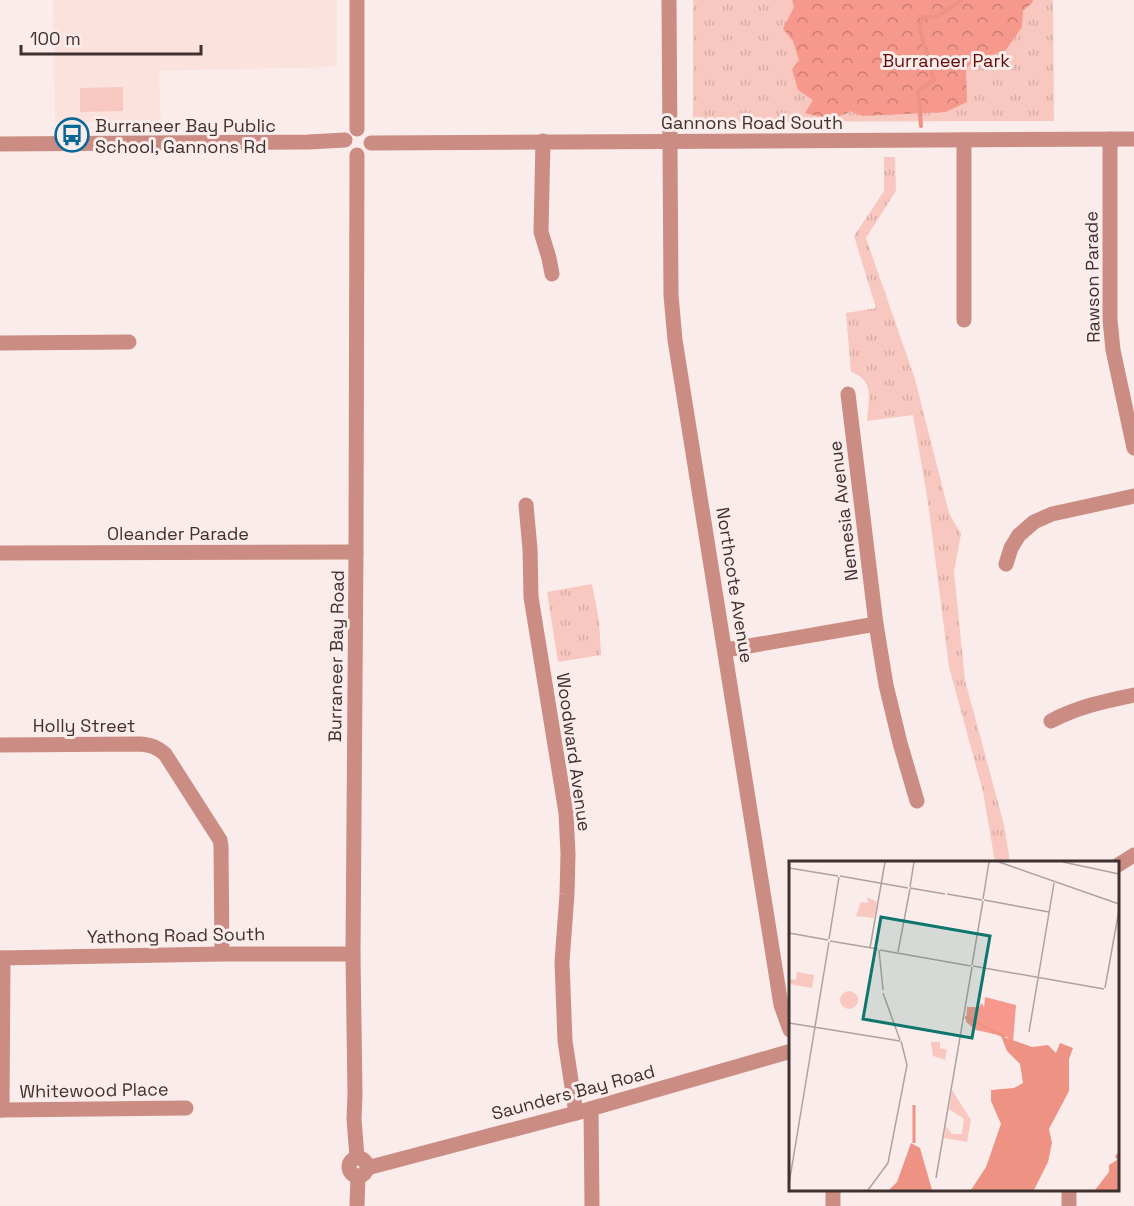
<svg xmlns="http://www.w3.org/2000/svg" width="1134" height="1206" font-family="'Space Grotesk',sans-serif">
<defs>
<pattern id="grass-tufts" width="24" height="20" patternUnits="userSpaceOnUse" patternTransform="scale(1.5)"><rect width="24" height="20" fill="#f8c8c0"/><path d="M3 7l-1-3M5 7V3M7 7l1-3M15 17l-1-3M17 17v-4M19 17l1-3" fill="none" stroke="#d6aca5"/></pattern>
<pattern id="forest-crowns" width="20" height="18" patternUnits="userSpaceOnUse" patternTransform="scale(1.5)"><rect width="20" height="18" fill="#f6998c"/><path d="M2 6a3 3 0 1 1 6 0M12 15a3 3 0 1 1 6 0" fill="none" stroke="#c97d73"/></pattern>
</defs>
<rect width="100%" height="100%" fill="#faecea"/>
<path fill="#fce2dd" d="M53,0h284v67l-178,4 2,51 -106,1z"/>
<g fill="url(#grass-tufts)">
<path d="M693,0h360l1,121 -361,1z"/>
<path d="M884,157h11l1,34 -30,47 49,141 34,134 12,21 -7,38 11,108 39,145 6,37h-15l-12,-70 -34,-125 -21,-165 -15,-87 -46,6c1,-21 9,-40 -16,-49l-5,-59 30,-5 -22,-72 30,-45z"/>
<path d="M592,584l7,36 2,35 -43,7 -11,-70z"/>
</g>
<path fill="url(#forest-crowns)" d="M792,0h241l-1,3 -9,8 -1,16 -17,24 -30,8 -9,10 1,33 -21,10 -84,4 -12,-5c-11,9 -32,6 -45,2l8,-13 -15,-10 -6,-21 7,-9 -6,-19 -10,-12 11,-22z"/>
<path fill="#f8c8c0" d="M123,87v24l-43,1v-24z"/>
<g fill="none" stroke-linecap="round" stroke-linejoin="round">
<path stroke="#ee9284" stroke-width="4" d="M921,126l-3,-35 16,-11 -15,-53 4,-10h13l26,-17"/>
<g stroke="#cb8d83" stroke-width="15">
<path d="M357,0v129"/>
<path d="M669,0l2,295 4,45 106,665 9,25"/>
<path d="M1110,139v181l3,30 21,98"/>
<path d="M964,140v180"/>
<path d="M543,141l-2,91 8,26 3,16"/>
<path d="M371,143l763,-4"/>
<path d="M0,144l308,-2 37,-2"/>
<path d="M0,343l129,-1"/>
<path d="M848,394l28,230 10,61 14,58 17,58"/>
<path d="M526,505l4,44 1,48 35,216 2,41 -1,40 -5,68 3,79 11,72"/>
<path d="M0,553l356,-1"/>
<path d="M1006,564l5,-16 8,-13 15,-13 18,-8 82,-18"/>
<path d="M726,650l150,-26"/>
<path d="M1051,721c26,-14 54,-20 83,-26"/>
<path d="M0,745l141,-1c10,1 16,3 24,10l55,86 1,6 1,108"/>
<path d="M1118,865l16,-10"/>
<path d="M0,958l222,-4h131"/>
<path d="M591,1109l1,97"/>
<path d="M0,1110h2l1,-152"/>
<path d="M2,1110l184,-2"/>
<path d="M357,1157l-3,-38 1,-24 -2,-141 3,-402 1,-397"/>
<circle cx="358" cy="1167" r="9"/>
<path d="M367,1168l209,-55 212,-61"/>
<path d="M357,1206l1,-30"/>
<path d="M833,1206v-16"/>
<path d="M1069,1206v-16"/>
</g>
</g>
<defs>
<symbol id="bus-ring" viewBox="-11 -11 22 22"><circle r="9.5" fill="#faecea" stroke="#0a6897" stroke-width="1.5"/><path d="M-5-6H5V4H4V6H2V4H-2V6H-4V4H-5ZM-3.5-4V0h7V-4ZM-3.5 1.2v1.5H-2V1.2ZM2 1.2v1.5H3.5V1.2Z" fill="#0a6897"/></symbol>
</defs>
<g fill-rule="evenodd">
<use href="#bus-ring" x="53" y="116" width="38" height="38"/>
</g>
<g text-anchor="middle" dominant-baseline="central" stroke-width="6" stroke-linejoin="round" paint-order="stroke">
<g font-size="18" fill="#5f0c08" stroke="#faecea">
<text x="946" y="60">Burraneer Park</text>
</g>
<g font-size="18" fill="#3e312f" stroke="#faecea">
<text x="752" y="122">Gannons Road South</text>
<text transform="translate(1092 277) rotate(-91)">Rawson Parade</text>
<text transform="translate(843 511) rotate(-97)">Nemesia Avenue</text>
<text x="178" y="533">Oleander Parade</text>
<text transform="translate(735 585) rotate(81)">Northcote Avenue</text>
<text transform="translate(336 656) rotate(-89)">Burraneer Bay Road</text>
<text x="84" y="725">Holly Street</text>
<text transform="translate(574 752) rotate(82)">Woodward Avenue</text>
<text transform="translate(176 935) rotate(-1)">Yathong Road South</text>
<text transform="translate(94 1090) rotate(-1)">Whitewood Place</text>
<text transform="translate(573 1092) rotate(-15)">Saunders Bay Road</text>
</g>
<g font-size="18" fill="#3e312f" stroke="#faecea" text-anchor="start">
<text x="95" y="125">Burraneer Bay Public<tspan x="95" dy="21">School, Gannons Rd</tspan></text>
</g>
</g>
<g transform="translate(789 861)">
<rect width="330" height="330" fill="#faecea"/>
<path d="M78,36l10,5 -3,16 -18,-2 5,-14 7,1zM8,111l17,3 -2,13 -23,-4 1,-5 6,1zM51 139a9 9 0 1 1 18 0a9 9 0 1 1-18 0ZM142,181h9v6l7,2 -2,10 -12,-4zM163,229l19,30 -4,22 -23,-4 2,-12 6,8h10l2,-15 -15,-10z" fill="#f8c8c0"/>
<path d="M196,136l31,8 -3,37 -6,-5 -31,-7 -10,-8 1,-15h12l3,-4 2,5z" fill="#f6998c"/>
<path d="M212,175l31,11 16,-2 8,8 4,-10 13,5 -4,11v32l-20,38 3,14 -4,19 -14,28h-63l15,-23 15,-43 -10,-23v-11l23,-2 9,-5 -3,-19 -13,-13zM122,282l9,5 12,42h-43l8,-8zM330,291v38h-24l14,-18v-7l8,-5 -2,-4z" fill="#ee9284"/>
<path fill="none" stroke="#ee9284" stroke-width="3" d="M176,156l40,20M125,244v38"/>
<path fill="none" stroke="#afa19f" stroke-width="1.5" d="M210,1l120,42M274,1l56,12M0,7l49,8M51,15l68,12M121,26l4,-25M121,27l35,6M158,33l35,6M194,38l6,-37M195,39l65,12M0,72l39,7M40,78l10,-62M41,80l48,8M81,87l15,-86M90,89l4,40M91,89l91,16M109,91l12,-63M183,104l11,-64M184,105l131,23M316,127l14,-78M94,132l17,47M0,162l111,18M240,171l25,-149M147,317l36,-211M0,323l40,-242M79,329l20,-27 19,-98 -6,-24"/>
<path fill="#0f766e" fill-opacity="0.15" stroke="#0f766e" stroke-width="3" d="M92,56l109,19 -18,102 -109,-19z"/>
<rect width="330" height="330" fill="none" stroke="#3e312f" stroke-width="3"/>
</g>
<path d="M21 45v9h180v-9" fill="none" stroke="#3e312f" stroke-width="3"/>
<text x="30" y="45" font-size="18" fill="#3e312f" stroke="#faecea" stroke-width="4.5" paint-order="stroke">100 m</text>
</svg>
